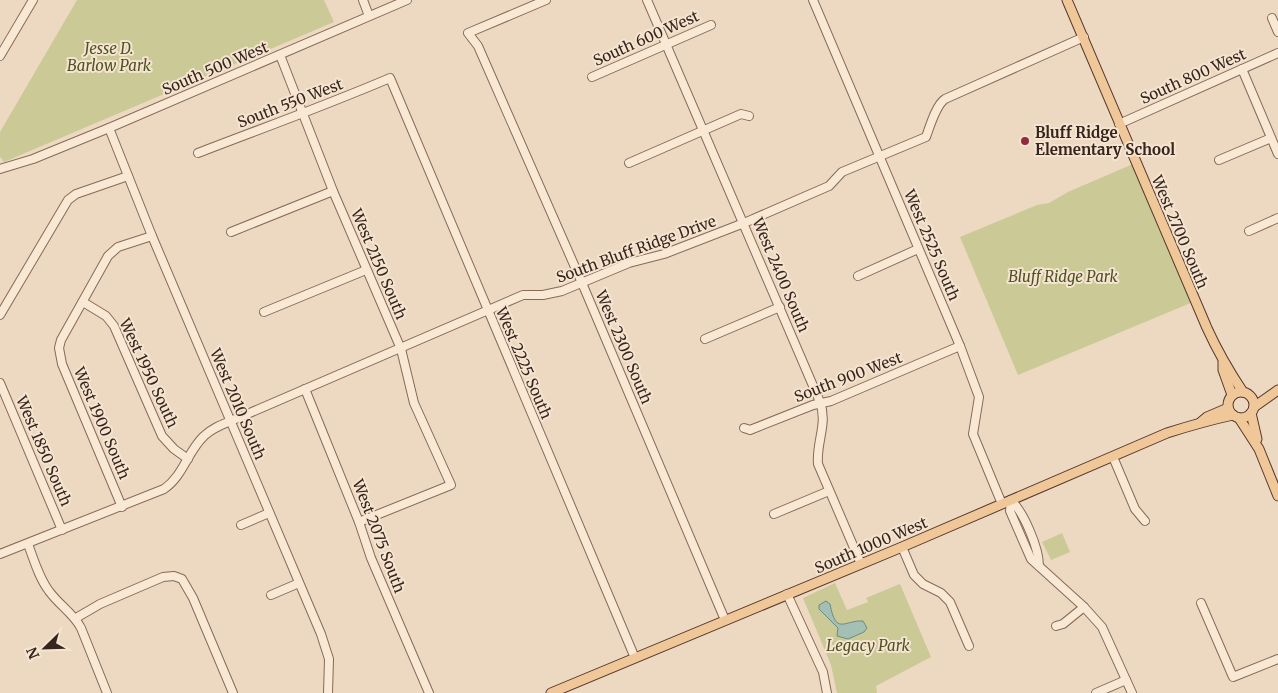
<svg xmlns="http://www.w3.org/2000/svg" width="1278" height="693" font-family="Merriweather,serif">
<rect width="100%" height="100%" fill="#edd9c1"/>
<g fill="#cbc995">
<path d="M77,0h247l10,22 -330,140 -4,-5v-25z"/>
<path d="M1133,164l60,138 -175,73 -58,-138 77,-32 12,-2 19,-11z"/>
<path d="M1062,533l8,19 -19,8 -9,-18z"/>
<path d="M835,583l12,27 21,-8 -2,-4 34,-14 31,73 -55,29 1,7h-40l-6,-28 -28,-67z"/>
</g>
<path fill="#a4bfb3" stroke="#6b8d7f" d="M826,601l4,3c6,32 14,16 33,17l4,7 -3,4 -16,7 -11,-3 1,-8 -19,-19v-4z"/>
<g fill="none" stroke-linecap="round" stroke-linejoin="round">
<defs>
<g id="minor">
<path d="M363,0l6,16"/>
<path d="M546,0l-78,33 10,13 104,237 143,337"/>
<path d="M647,0l173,402c8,22 -4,40 -2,62l43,100"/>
<path d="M813,0l147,346 19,51 -6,37 29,70"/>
<path d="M1272,18l6,14"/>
<path d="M280,55l53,136 68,158 13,54 37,82 -92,37"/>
<path d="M0,56l33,-56"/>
<path d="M1242,69l36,85"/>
<path d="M592,77l119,-52"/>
<path d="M1119,124l159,-71"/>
<path d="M109,128l43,108 169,398 8,25 -1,34"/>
<path d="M198,153c65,-25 129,-48 192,-75l245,580"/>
<path d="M1219,160l52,-22"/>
<path d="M629,163l112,-49 8,2"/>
<path d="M0,169l33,-10 76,-31 298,-128"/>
<path d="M1249,231l29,-13"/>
<path d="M231,232l102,-41"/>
<path d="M858,276l60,-27"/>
<path d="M83,302l23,14 8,10 48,110 12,13 14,10"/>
<path d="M264,312l102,-42"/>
<path d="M0,315l68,-115 8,-6 52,-18"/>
<path d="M705,339l75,-32"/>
<path d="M0,383l62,147"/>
<path d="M305,389l54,133 12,36 58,135"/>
<path d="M744,428l6,2 63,-25 18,-4 129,-55"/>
<path d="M1113,457l22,52 10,12"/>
<path d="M1011,500l-1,11 21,48 53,48 18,20 30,66"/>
<path d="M1011,500c13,13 28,48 28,66"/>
<path d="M122,507l-60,-143 -3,-16 2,-8 47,-84 10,-9 34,-11"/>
<path d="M774,514l55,-23"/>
<path d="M241,525l28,-12"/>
<path d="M28,544c6,16 11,34 21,47 10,14 24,22 32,37l26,65"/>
<path d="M902,547l12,28 9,9 18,9 9,9 19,44"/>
<path d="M0,554l164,-65c20,-14 23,-37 40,-53 9,-9 22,-13 34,-18l285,-123h20l19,-4 67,-28 35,-9 80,-31 85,-37 13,-14 84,-35c4,-11 10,-32 19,-38l139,-62"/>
<path d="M787,594l36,78 4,21"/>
<path d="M271,595l28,-12"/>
<path d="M1201,603l32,74 45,-18"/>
<path d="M76,618l24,-14 63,-27 11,-1 8,3 11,19 40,95"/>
<path d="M1056,626l7,-2 21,-17"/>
<path d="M1096,693l30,-13"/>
</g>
<g id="major">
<path d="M1067,0l140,328c10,22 22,43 36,64"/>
<path d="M1223,362v8l9,25"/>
<circle cx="1241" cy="405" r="13"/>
<path d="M1254,407l24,-17"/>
<path d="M1251,413l6,26"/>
<path d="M1239,418l20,31 19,47"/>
<path d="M1201,422l6,-5 21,-9"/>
<path d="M551,693l351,-146 265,-114c22,-7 43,-13 66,-18"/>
</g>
</defs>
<use href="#minor" stroke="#866a59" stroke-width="10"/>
<use href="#major" stroke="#54392d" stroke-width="11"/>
<use href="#minor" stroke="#f8e8d4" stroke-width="8"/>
<use href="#major" stroke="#f0c799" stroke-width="9"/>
</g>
<circle fill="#942a3b" stroke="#f5e4d0" stroke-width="2" cx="1025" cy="141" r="5"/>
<g text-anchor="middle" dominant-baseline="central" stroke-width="4" stroke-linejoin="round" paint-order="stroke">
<g font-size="15" fill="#36251d" stroke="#f5e4d0">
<text transform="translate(646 38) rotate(-24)">South 600 West</text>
<text transform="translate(215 68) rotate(-23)">South 500 West</text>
<text transform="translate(1193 76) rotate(-24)">South 800 West</text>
<text transform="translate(290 103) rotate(-21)">South 550 West</text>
<text transform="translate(1180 232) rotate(67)">West 2700 South</text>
<text transform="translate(932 245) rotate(67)">West 2525 South</text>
<text transform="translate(636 249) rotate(-20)">South Bluff Ridge Drive</text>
<text transform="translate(379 264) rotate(67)">West 2150 South</text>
<text transform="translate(781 275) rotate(67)">West 2400 South</text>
<text transform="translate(624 347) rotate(67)">West 2300 South</text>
<text transform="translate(524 363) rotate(67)">West 2225 South</text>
<text transform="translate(149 373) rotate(65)">West 1950 South</text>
<text transform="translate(848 377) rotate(-21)">South 900 West</text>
<text transform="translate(238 404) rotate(67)">West 2010 South</text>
<text transform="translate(102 423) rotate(67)">West 1900 South</text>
<text transform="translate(44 451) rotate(67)">West 1850 South</text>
<text transform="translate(379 536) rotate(69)">West 2075 South</text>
<text transform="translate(871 545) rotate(-23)">South 1000 West</text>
</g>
<g font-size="15" font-style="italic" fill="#4e5224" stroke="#f5e4d0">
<text x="109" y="48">Jesse D.<tspan x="109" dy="17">Barlow Park</tspan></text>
<text x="1063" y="276">Bluff Ridge Park</text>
<text x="868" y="645">Legacy Park</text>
</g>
<g font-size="15" font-weight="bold" fill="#36251d" stroke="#f5e4d0" text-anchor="start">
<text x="1035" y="132">Bluff Ridge<tspan x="1035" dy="17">Elementary School</tspan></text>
</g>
</g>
<g transform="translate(45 648) rotate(247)" stroke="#f5e4d0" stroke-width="4" paint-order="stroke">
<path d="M0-4L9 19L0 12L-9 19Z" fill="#36251d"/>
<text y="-8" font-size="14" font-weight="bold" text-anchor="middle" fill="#36251d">N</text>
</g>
</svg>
